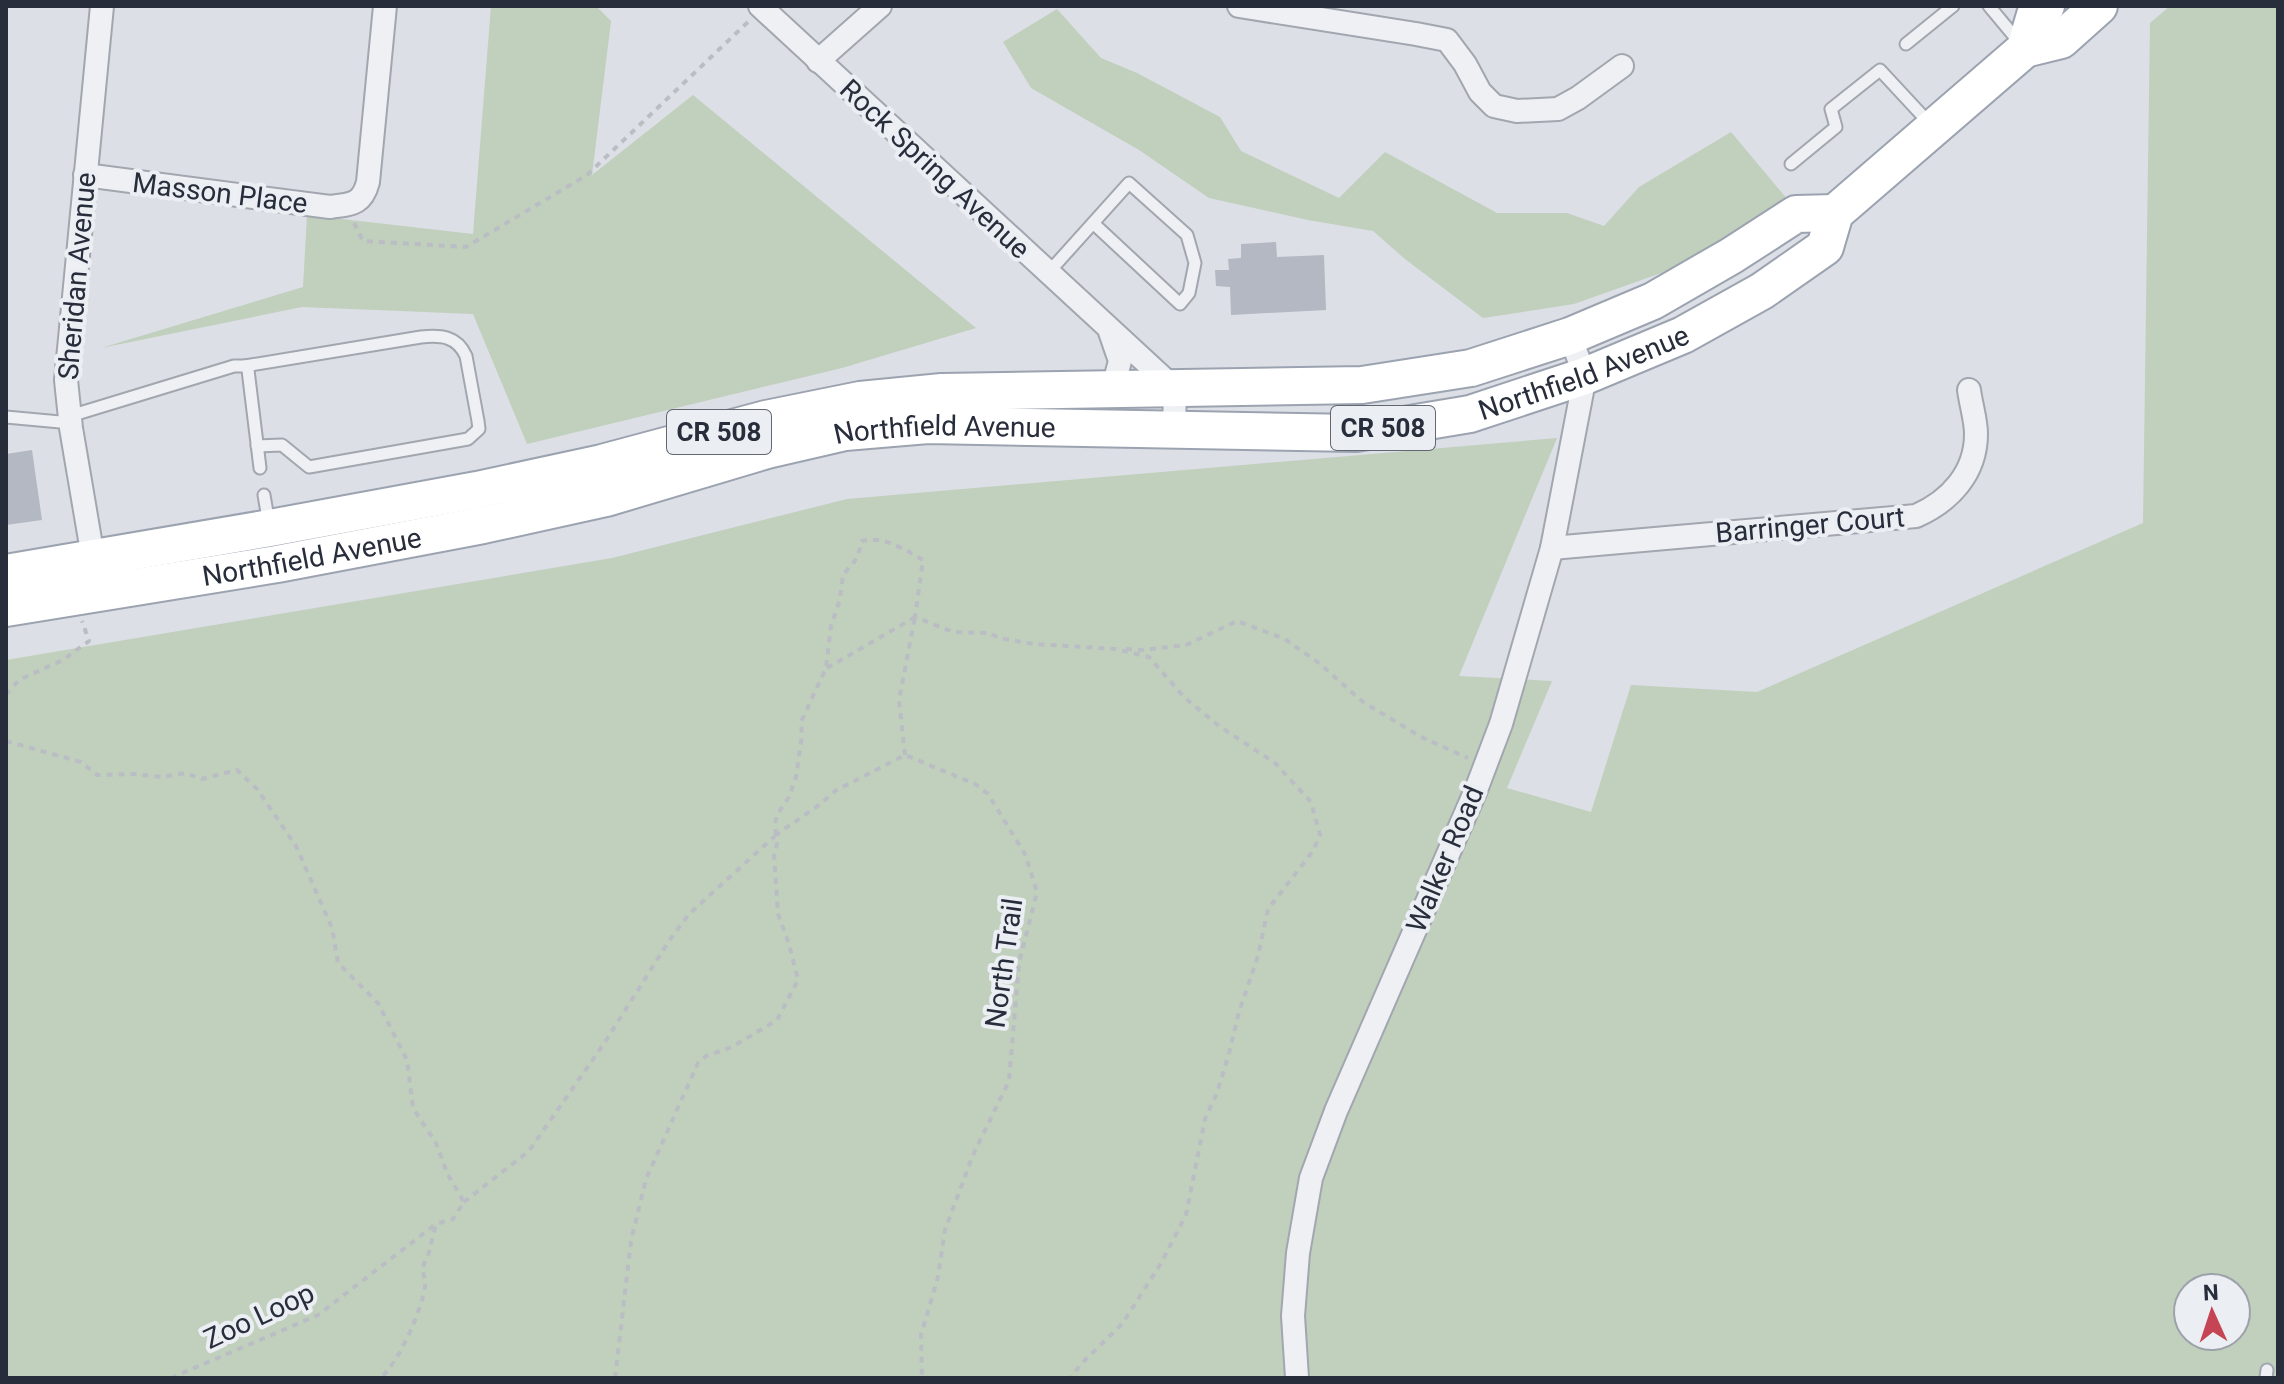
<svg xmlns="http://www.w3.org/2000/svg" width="2284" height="1384" font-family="Roboto,sans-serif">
<rect width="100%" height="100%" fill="#dcdfe5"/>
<g fill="#c1cfbd" fill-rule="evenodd">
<path d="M491,6h105l15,15 -19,154 101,-80 283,233 -134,40 -315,76 -54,-130 -171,-7 -201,41 202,-61 4,-72 166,19z"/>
<path d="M2170,6h108v1372h-2272v-718l606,-102 235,-59 710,-61 -98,238 93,5 -45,107 84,24 40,-127 126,7 386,-169 7,-500zM2188,1288h48v48h-48z"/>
<path d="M1057,9l44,49 36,15 83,44 21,34 98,47 46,-46 112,61h70l37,13 35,-39 92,-55 57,68 -110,67 -104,37 -91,14 -78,-59 -32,-28 -65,-11 -99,-22 -70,-48 -108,-62 -28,-46z"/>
</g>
<g fill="#b3b8c2">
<path d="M1276,242l1,15 47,-2 2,55 -95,5 -1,-28 -14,-1 -1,-16h14l-1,-11 13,-1v-14z"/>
<path d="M32,450l10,70 -36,5v-71z"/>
</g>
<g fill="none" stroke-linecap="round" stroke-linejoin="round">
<defs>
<g id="service">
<path d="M1989,6l30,36"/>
<path d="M1906,44l47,-38"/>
<path d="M1791,164l45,-37 -5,-18 49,-39 51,55"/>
<path d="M1048,273l81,-90 58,52 8,28 -6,30 -9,11 -87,-81"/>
<path d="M245,366l176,-29c20,-2 36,-1 45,19l12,65 1,8 -11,10 -159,28 -27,-22 -25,1"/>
<path d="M70,416l164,-50h11l3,4 12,98"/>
<path d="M6,417l65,6"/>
<path d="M264,495l5,29"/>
<path d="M2266,1378l1,-8"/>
</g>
<g id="minor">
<path d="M760,6l415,383 -1,40"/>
<path d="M1239,6l177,28 31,6 18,24 15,28 14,14 23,5 41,-2 20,-11 44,-32"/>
<path d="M818,61l62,-55"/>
<path d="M85,175l245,32c21,-3 32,-2 38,-25l17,-176"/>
<path d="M1110,332l10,29 -8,30"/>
<path d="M1552,548l364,-32c34,-15 60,-43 60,-82 0,-14 -5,-29 -7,-44"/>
<path d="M95,569l-24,-141 -5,-48 36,-374"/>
<path d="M1297,1378l-4,-62 5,-63 13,-75 25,-67 140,-321 25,-66 51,-176 33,-172 -15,-40"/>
</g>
<g id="primary">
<path d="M2025,49l10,-34 11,-9"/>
<path d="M6,573l264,-45 207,-38 125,-27 164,-44 94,-19 82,-8 420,-7 109,-17 99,-32 83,-35 78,-45 65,-42 39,-1"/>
<path id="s1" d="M6,608l271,-44 206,-39 123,-27 161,-48 78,-18 83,-7 428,8 114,-19 115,-38 98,-41 79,-44 63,-44 10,-34 190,-164 36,-9 38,-34"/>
</g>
</defs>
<use href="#service" stroke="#a2a6af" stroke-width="15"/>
<use href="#minor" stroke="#a2a6af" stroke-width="26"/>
<use href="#primary" stroke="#9ca3b0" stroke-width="40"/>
<g stroke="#babdc4" stroke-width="4" stroke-dasharray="6 6" stroke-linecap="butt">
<path d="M354,223l9,18 103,6 121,-72 162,-154"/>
<path d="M1126,649l17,1 43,-5 51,-24 48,18 35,25 43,38 60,36 45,20"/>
<path d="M827,668l88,-51"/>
<path d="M6,695l13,-15 44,-20 26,-19 -7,-20"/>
<path d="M6,741l75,21 16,13 36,-1 29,3 23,-4 17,6 35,-9 20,19 39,57 36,82 6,35 40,40 29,57 6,48 23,35 11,30 17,29 -11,17 -17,5 -8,32 -6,12c1,6 4,13 3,19 -3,22 -27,78 -45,91"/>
<path d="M905,755l-6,-55 16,-83"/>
<path d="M776,835l-1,-11 2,-9 12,-18 7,-20 6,-42 -1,-13 25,-54 5,-42 9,-27 3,-24 14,-17 5,-17c19,-6 45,9 61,19l-8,57 38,15 36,1 10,5 35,6 82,5 33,8 36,41 34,28 56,37 36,39 9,33 -7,16 -45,58 -10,47 -19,56 -10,41 -12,40 -12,26 -19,96 -26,50 -38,59 -41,40 -11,14"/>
<path d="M464,1202l65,-51 76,-109 64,-101 20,-27 86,-78"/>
<path d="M171,1378l147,-63 118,-91"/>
<path d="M615,1378l16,-137 15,-62 52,-116 8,-7 26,-9 45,-27 21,-40 -9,-36 -11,-30 -4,-60 3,-10 -1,-9 43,-30 16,-14 70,-36 70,29 13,10 37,60 12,38 -18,71 -10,118 -36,74 -28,75 -7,47 -17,58 1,43"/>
</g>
<use href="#service" stroke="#eef0f4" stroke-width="11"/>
<use href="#minor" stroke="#eef0f4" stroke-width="22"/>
<use href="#primary" stroke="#fff" stroke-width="36"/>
</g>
<g text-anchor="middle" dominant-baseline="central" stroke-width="8" stroke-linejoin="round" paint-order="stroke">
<g fill="#ebeef3" stroke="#626772" stroke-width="2">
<rect x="1331" y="406" width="104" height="44" rx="6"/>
<rect x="667" y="410" width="104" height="44" rx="6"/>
</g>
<g font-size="26" font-weight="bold" fill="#272d3b">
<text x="1383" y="428">CR 508</text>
<text x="719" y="432">CR 508</text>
</g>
<g font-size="28" fill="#272d3b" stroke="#ebeef3">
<text transform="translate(935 169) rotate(43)">Rock Spring Avenue</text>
<text transform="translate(220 193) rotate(7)">Masson Place</text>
<text transform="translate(77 276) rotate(-85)">Sheridan Avenue</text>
<text stroke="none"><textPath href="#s1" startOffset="1606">Northfield Avenue</textPath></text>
<text stroke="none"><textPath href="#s1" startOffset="958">Northfield Avenue</textPath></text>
<text transform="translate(1810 525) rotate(-5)">Barringer Court</text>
<text stroke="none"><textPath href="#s1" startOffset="310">Northfield Avenue</textPath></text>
<text transform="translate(1445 859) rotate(-67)">Walker Road</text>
<text transform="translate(1004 963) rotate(-82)">North Trail</text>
<text transform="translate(259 1316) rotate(-25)">Zoo Loop</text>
</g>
</g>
<rect width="2284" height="1384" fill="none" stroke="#272d3b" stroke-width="16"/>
<g transform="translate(2212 1312) rotate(357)"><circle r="38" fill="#ebeef3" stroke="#9da1a9" stroke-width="2"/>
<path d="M0-6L14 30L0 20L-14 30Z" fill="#c64554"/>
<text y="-12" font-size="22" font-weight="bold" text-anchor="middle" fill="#272d3b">N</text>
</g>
</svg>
